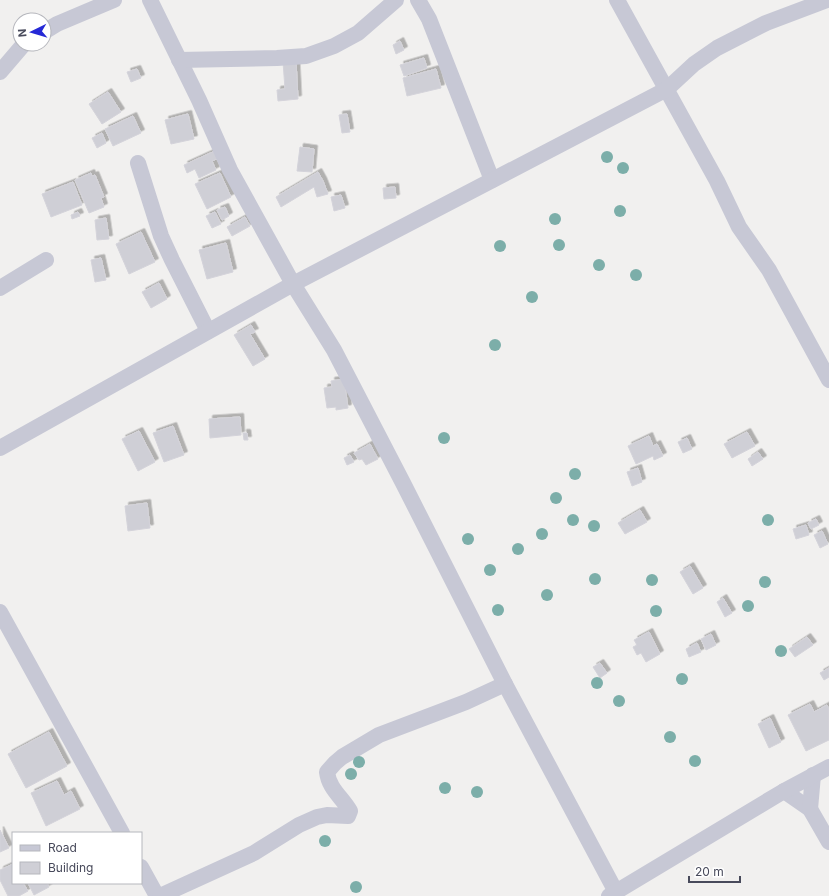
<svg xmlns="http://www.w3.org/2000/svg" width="829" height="896" font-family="Inter,sans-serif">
<defs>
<filter id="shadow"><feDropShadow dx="3.5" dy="-3.5" stdDeviation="0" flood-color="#0004"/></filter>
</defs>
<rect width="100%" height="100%" fill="#f1f0ef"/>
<g fill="#cfcfd6" stroke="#d4d3da" filter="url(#shadow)">
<path d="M400,41l4,9 -8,4 -3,-9z"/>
<path d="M424,58l3,10 -23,8 -4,-11z"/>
<path d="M296,61l2,38 -20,2 -1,-11 8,-1 -2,-27z"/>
<path d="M137,69l4,9 -10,4 -4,-10z"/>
<path d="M436,69l5,19 -34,8 -4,-18z"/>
<path d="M108,92l13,20 -19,12 -13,-20z"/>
<path d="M188,114l6,25 -23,5 -6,-24z"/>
<path d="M347,114l3,18 -8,1 -3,-18z"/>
<path d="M133,116l8,17 -28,13 -8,-17z"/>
<path d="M102,133l4,10 -9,5 -5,-10z"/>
<path d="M300,147l14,2 -2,23 -15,-1z"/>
<path d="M217,150l4,7 -9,4 4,9 -17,8 -4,-9 -8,4 -3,-8z"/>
<path d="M318,172l5,9 5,13 -11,3 -3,-10 -33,20 -5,-10z"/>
<path d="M91,173l1,3 3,-1 9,22 -3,1 3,9 -15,6 -14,-33z"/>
<path d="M220,173l11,24 -24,12 -12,-25z"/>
<path d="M73,182l9,23 -31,12 -9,-23z"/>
<path d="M395,187l1,11 -12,1 -1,-11z"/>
<path d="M341,195l4,13 -11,3 -3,-14z"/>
<path d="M225,207l4,9 -7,4 -5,-10z"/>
<path d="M78,212l2,4 -8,3 -1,-4z"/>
<path d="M215,212l6,12 -9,4 -6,-12z"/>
<path d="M245,217l5,9 -18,10 -5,-9z"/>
<path d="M106,218l3,21 -12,1 -2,-20z"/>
<path d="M141,232l14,30 -26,12 -13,-30z"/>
<path d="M226,243l7,29 -26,7 -8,-29z"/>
<path d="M101,258l5,22 -11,2 -4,-22z"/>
<path d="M159,283l8,16 -16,9 -9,-16z"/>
<path d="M251,325l4,7 -5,2 15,25 -12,7 -19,-31z"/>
<path d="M344,379l4,29 -12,2v-3l-9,1 -3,-20 8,-1 -1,-6z"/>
<path d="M240,417l1,18 -31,3 -1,-19z"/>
<path d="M173,426l11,29 -20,7 -11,-29z"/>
<path d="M139,431l16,31 -17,9 -16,-32z"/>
<path d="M747,432l8,14 -23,12 -8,-14z"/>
<path d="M243,433h4l1,7h-4z"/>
<path d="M649,436l4,10 4,-2 6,12 -9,4 -1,-4 -17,8 -8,-18z"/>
<path d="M687,438l5,11 -9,4 -5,-11z"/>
<path d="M370,444l8,15 -12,6 -4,-6 -3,1 -5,-7z"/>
<path d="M758,452l5,7 -11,7 -4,-7z"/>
<path d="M350,455l4,7 -7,3 -3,-7z"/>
<path d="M638,468l4,14 -10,4 -5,-14z"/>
<path d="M147,503l3,25 -22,3 -3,-25z"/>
<path d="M640,510l7,12 -22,12 -7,-11z"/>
<path d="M816,519l3,6 -8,4 -3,-6z"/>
<path d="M806,525l3,10 -13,4 -3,-10z"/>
<path d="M822,531l6,13 -8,4 -6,-13z"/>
<path d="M690,566l13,22 -10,6 -13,-22z"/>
<path d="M723,598l9,15 -7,4 -8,-15z"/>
<path d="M649,632l11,22 -14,8 -5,-9 -4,2 -4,-8 4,-2 -3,-5z"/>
<path d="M711,634l5,11 -10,5 -5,-11z"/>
<path d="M807,637l6,8 -18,12 -6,-8z"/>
<path d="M697,643l4,9 -12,5 -3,-8z"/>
<path d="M600,663l7,10 -7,5 -7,-11z"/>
<path d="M829,668v9l-5,3 -4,-7z"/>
<path d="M810,704l4,8 13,-7 2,5v30l-23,11 -18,-36z"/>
<path d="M770,718l11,24 -12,6 -11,-24z"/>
<path d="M49,732l18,34 -41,22 -18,-34z"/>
<path d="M57,781l7,14 7,-4 9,18 -34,17 -15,-33z"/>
<path d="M0,830l9,18 -9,4z"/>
<path d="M13,864v19h10l5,8 -9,5h-11l-8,-16v-10z"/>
<path d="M28,883h19l2,4 -15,8z"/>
</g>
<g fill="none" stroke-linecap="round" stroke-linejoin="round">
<g stroke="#c7c8d5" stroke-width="16">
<path d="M150,0l49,100 31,70 63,114 41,66 69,133 102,201 111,208"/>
<path d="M418,0l11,19 63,161"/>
<path d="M617,0l100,181 22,46 30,43 60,110"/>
<path d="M44,32l13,-8 57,-24"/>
<path d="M179,60l98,-2 29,-2 28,-10 24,-13 38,-33"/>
<path d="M0,72l24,-28"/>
<path d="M138,163l23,73 11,24 36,71"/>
<path d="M0,288l46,-28"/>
<path d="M0,448l293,-164 374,-195 27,-25 23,-16 49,-25 61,-23"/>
<path d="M0,612l122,221"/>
<path d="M784,791l26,18 19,33"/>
<path d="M810,809l3,-34"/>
<path d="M141,867l16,29"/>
<path d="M160,896l94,-43 45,-28 18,-8 10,-2 21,1 2,-5c-8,-14 -21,-22 -23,-39l8,-9 7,-6 37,-22 87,-33 39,-18"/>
<path d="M609,896l175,-105 45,-24"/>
</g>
</g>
<g fill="#7caea9">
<circle cx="607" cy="157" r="6"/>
<circle cx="623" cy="168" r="6"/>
<circle cx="620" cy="211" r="6"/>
<circle cx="555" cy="219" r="6"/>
<circle cx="559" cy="245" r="6"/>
<circle cx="500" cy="246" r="6"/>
<circle cx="599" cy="265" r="6"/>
<circle cx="636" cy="275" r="6"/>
<circle cx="532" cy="297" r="6"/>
<circle cx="495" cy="345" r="6"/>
<circle cx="444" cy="438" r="6"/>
<circle cx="575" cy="474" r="6"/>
<circle cx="556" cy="498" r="6"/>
<circle cx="573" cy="520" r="6"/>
<circle cx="768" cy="520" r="6"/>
<circle cx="594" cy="526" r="6"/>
<circle cx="542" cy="534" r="6"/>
<circle cx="468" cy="539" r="6"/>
<circle cx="518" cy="549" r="6"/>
<circle cx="490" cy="570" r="6"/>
<circle cx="595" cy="579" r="6"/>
<circle cx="652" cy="580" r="6"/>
<circle cx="765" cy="582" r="6"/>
<circle cx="547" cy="595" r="6"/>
<circle cx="748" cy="606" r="6"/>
<circle cx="498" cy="610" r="6"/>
<circle cx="656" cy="611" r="6"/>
<circle cx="781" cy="651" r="6"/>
<circle cx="682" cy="679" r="6"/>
<circle cx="597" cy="683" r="6"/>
<circle cx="619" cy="701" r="6"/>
<circle cx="670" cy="737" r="6"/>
<circle cx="695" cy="761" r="6"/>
<circle cx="359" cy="762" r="6"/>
<circle cx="351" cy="774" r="6"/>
<circle cx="445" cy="788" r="6"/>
<circle cx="477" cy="792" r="6"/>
<circle cx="325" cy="841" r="6"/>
<circle cx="356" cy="887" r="6"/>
</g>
<rect x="12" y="832" width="130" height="52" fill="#ffffff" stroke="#b6b7bd"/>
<rect x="20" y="845" width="20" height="6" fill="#c7c8d5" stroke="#b6b7bd"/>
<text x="48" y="852" font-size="12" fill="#484a5b">Road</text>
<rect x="20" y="862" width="20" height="12" fill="#cfcfd6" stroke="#b6b7bd"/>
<text x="48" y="872" font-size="12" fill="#484a5b">Building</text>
<g transform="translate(32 32) rotate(265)"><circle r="19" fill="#ffffff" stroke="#b6b7bd"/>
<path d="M0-3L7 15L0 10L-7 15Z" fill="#2529d6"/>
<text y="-6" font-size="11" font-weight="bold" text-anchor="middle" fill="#484a5b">N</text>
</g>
<path d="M689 876v6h51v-6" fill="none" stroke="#484a5b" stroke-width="2"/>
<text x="695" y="876" font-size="12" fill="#484a5b" stroke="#ffffff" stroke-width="3" paint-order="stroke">20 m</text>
</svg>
